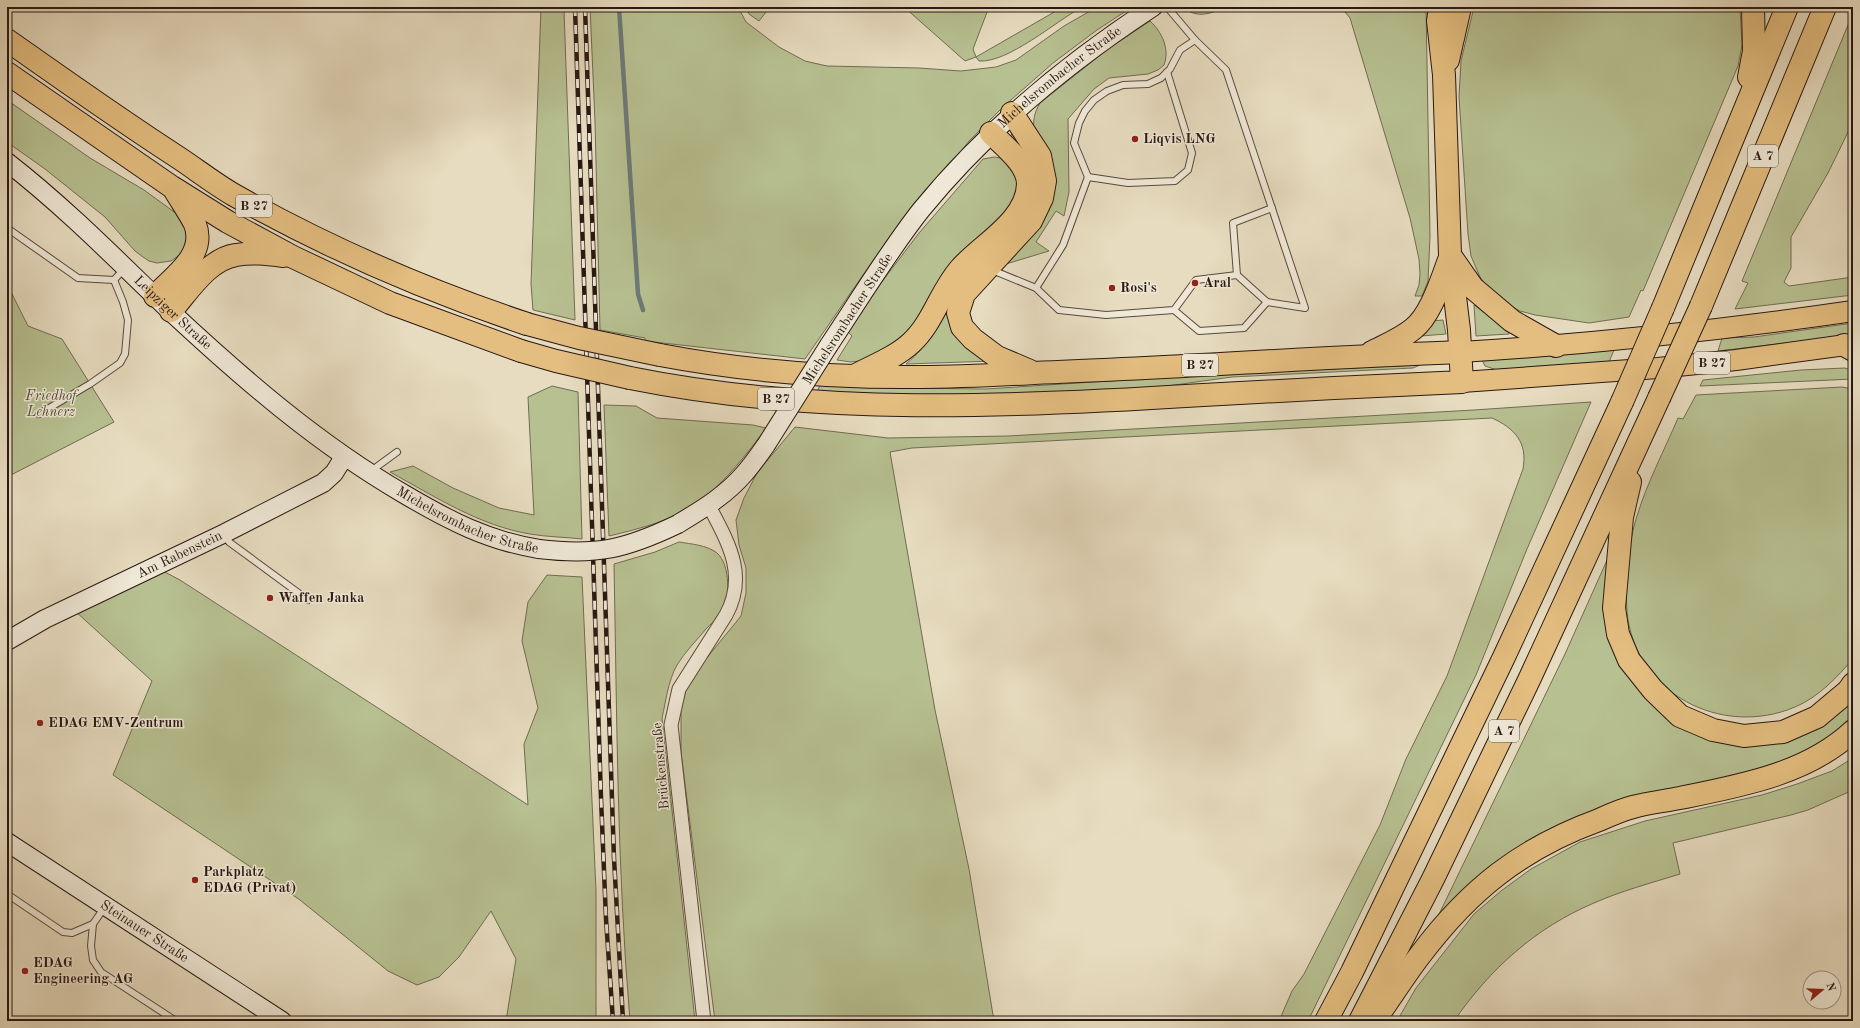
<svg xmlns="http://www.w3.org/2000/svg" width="1860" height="1028" font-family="'Old Standard TT',serif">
<rect width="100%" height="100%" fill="#e7dcc0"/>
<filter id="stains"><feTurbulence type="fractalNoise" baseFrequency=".005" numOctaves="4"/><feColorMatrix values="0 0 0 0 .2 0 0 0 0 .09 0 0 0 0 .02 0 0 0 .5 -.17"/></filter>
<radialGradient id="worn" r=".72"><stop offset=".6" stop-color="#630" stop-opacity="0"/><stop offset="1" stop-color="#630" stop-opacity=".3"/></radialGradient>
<g fill="#b7c091" stroke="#706c52">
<path d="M541,7h22l1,3 11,310 -42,-10 -2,-26z"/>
<path d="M590,7h148l8,15 33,25 26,14 22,5 92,2 42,3 35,-4 20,-7 48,-34 33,-19h35l-35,23 -44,33 -50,44 -34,34 -30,38 -19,18 -46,62 -69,100 -160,-18v-3l-45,-8 -5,-209z"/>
<path d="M746,7h24l-11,14 -10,-7z"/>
<path d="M904,7h85l-16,42 3,8 87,-50h19c-27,15 -74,56 -103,54l-3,-4 -11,4z"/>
<path d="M1184,7h40c-12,7 -29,12 -40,0z"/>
<path d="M1341,7h85l4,229 -2,45 -6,15h-7l4,-11 1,-11 -1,-15 -9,-41 -60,-200z"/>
<path d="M1474,7h266l2,38 -4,21 -95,225 -2,-1 -12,27 -40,6 -54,-8 -15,-4 -13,-7 -18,-14 -9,-13 -9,-21 -3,-22 -9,-137 2,-36z"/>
<path d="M1853,13v109l-25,51 -37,64v31l-7,14 5,4 64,-9v18l-118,14 13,-26 -6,-2z"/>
<path d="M1150,21c12,11 20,28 14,44l-6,5 -10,4 -39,4 -15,11 -26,30 1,73 -5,24 -8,-5 -20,31 13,9 -43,13 28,-133c-1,-11 0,-18 6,-28l68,-54z"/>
<path d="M7,100l83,58 54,32 33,24 11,19 -3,14 -3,6 -11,8 -14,2 -8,-2 -6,-4 -8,-6 -30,-34 -60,-48 -38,-27z"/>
<path d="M1013,132c10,1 16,15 19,24 6,15 10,30 4,45 -11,33 -46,54 -68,80 -6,8 -13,15 -16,25 -4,12 2,29 11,37 8,9 20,13 31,18l-88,3c12,-10 22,-22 29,-36 4,-10 6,-22 12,-31 23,-39 95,-72 85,-124 -3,-15 -15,-24 -22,-36z"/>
<path d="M994,157l13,2 5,4 9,27 -97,131 -47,38 -26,3 -14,-2 15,-24 -4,-4 33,-49 38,-50 64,-74z"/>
<path d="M7,284l21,42 34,13 52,83 -107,55z"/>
<path d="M1474,305l34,24 1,5 -33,2z"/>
<path d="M1443,320l3,14 -25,2 10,-15z"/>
<path d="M1853,323v12l-135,16 4,-13 32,-1z"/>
<path d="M1614,350l-5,12 -106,10 -18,-6 -3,-6z"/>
<path d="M1420,365l-7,3 -181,9 -79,11 -187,9 -150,-4 5,-9 75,4 90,1 213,-14z"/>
<path d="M1845,368l8,3v8l-153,7 3,-6 98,-10z"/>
<path d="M552,386l26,6 4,147c-17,-2 -35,-2 -52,-5 -50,-8 -96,-38 -140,-62l23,-6 40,22 46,20 35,7 -6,-118z"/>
<path d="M1842,387l11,2v270c-16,18 -34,38 -58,48 -73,31 -160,-13 -168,-95 -2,-27 1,-69 10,-96 10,-33 27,-65 41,-98l5,1 13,-24z"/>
<path d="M1591,402l-64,147 -51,126 -168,346h-29l13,-30 12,-17 76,-149 26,-66 41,-83 76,-207c5,-27 -9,-41 -31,-51l-580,30 -22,4 45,258 34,159 25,152h-279l-34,-269v-43l6,-23 10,-16 44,-54 5,-23v-25l-7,-23 -3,-25 8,-22 13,-25 38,-46 93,11 120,-2 466,-26z"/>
<path d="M604,405l32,1 21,12 96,7 13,3c-19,26 -40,53 -66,73 -24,19 -62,28 -91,35z"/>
<path d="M679,542c12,2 28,3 38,11 14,12 13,47 4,61 -4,6 -11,10 -15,15 -10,12 -21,23 -29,36 -9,16 -11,36 -15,53l33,303h-65c-13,-152 -13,-305 -16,-457l41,-12z"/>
<path d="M1612,549l-3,24 38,122 106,45 100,-53v34l-19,17 -68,34 -181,43 -158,124 138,-285z"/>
<path d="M161,570l19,10 348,225 -4,-61 14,-36 -16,-67 6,-39 19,-27 35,2 14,314v130h-90l10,-62 -25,-48 -32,46 -20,20 -22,8 -29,-14 -88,-71 -187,-125 39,-94 -77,-70z"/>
<path d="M1853,758v32l-45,20 -17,5 -118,28 7,31c-29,9 -59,17 -86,29 -59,25 -104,66 -140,118h-57l19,-33 58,-74 27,-23 30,-22 49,-27 65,-21 117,-26 35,-11 35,-13z"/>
</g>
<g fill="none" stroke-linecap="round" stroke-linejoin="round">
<path stroke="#6d7979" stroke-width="4.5" d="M619,7l19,287 5,16"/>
<defs>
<g id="lane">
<path d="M1088,177l40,6 47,-2 13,-11 4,-17 -25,-81"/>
<path d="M7,228l71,50 36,2 10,-11"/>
<path d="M992,270l44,18 23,22 47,5 68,-5 22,-30 41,-5 30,27 38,6 -79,-238 -31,-30 -28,-33"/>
<path d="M1237,275l-4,-52 39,-15"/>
<path d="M1036,288l27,-43 25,-68 -14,-34 5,-20 6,-12 9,-11 13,-9 16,-6 25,-1 13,-6 9,-9 10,-19 15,-10"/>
<path d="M1174,310l25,21 45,-3 23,-26"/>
<path d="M39,414l51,-30 30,-21 5,-9 3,-34 -5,-18 -9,-22"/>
<path d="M371,471l26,-19"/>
<path d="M226,534l3,8 79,58"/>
<path d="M7,894l56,38 9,1 21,-9"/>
<path d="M104,908l-11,16 -2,22 2,14 8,12 75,49"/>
</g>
<path id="street" d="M704,1021l-33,-296 8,-36 47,-74c22,-40 2,-73 -17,-109"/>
<g id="secondary">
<path id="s1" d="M7,162c58,45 110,98 163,149 73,68 148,133 234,183 44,26 84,47 135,55"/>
<path id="s2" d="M829,345c30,-45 59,-93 92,-135 66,-81 145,-146 232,-203"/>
<path d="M678,524c23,-14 47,-28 66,-50 8,-9 15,-19 22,-29"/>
<path id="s3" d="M7,641l38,-22 180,-86 98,-50 11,-10 10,-16"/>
<path id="s4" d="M7,842l275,179"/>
</g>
<g id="primary">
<path d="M1461,352c131,-8 262,-22 392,-41"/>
<path d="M1462,382l196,-14 78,-8 117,-16"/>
</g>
<g id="highway">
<path d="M7,40c57,40 113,80 172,118 18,12 36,26 55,37 94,53 191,95 293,129"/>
<path d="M1448,60l12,-53"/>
<path d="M7,73l165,114 56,35 65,35 97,46 131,48"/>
<path d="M1749,77l5,-26 -1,-44"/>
<path d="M1012,113l28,43 5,25 -3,17 -11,23 -67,73 -6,19 4,14 11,12 24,18 33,14"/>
<path d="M1452,258l21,30 39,33 44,25"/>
<path d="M155,296c18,-19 52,-41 40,-72 -6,-12 -14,-23 -21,-35"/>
<path d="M1701,306l124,-299"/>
<path d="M1663,308l124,-301"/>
<path d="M171,311c17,-19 37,-52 65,-56 16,-3 31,-1 47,1"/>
<path d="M1844,345l9,5"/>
<path d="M1372,352c14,-7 29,-13 41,-23 18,-14 28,-48 36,-69"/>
<path d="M660,355c85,16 174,23 261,22 38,0 75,-2 113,-4 142,-5 284,-16 427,-21"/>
<path d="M856,375c19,-10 40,-18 55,-32 22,-20 29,-51 49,-74 22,-25 67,-48 68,-85 0,-20 -24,-38 -37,-51"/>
<path d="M630,378c188,38 382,29 573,17 86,-5 173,-9 259,-13l-3,-52 -9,-75 -6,-180 -6,-54 2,-14"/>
<path d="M1630,482l-8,35 -8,91 4,26 11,26 24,30 27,26 33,14 31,6 39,-4 34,-15 31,-26 5,-7"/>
<path d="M1326,1021l26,-49 152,-315 118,-255"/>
<path d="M1360,1021l73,-142 96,-199 130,-282"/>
<path d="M1374,1021c16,-22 30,-45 47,-67 49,-65 101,-106 178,-134 11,-5 22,-10 34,-13 15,-4 32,-6 47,-9 60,-12 127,-24 173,-67"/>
</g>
</defs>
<use href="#lane" stroke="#58493e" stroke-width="8"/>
<use href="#street" stroke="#58493e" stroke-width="15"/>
<use href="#secondary" stroke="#281812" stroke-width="20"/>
<use href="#primary" stroke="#281812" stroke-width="22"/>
<use href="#highway" stroke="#281812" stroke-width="24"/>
<use href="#lane" stroke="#efe8d6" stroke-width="6"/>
<use href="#street" stroke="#efe8d6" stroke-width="13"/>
<use href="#secondary" stroke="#efe8d6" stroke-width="18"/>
<use href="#primary" stroke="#e4be80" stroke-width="20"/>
<use href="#highway" stroke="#e4be80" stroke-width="22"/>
<defs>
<g id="rail">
<path d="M575,7l26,791 5,121 7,102"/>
<path d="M585,7l29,851 9,163"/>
</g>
</defs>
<use href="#rail" stroke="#281812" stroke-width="4.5"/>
<use href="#rail" stroke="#efe8d6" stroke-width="3" stroke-dasharray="9" stroke-linecap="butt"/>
<defs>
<g id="secondary-bridge">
<path d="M766,445l63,-100"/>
<path d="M539,549c58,7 87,0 139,-25"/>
</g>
<g id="highway-bridge">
<path d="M527,324l52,14 81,17"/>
<path d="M521,351l35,10 74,17"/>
<path d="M1659,398l42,-92"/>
<path d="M1622,402l41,-94"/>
</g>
</defs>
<use href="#secondary-bridge" stroke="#281812" stroke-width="20" stroke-linecap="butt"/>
<use href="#highway-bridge" stroke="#281812" stroke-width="24" stroke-linecap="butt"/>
<use href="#secondary-bridge" stroke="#efe8d6" stroke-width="18"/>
<use href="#highway-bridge" stroke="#e4be80" stroke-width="22"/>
</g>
<g fill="#8f2418" stroke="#efe8d6" stroke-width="1.5">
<circle cx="1135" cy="139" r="4"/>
<circle cx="1195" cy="283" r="4"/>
<circle cx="1112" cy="288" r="4"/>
<circle cx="270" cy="598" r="4"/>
<circle cx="40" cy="723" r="4"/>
<circle cx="195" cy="880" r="4"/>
<circle cx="25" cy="971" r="4"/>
</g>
<g text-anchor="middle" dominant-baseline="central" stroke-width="3" stroke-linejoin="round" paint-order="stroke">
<g fill="#efe8d6" stroke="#64564d" stroke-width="1">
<rect x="1748" y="145" width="30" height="22" rx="3"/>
<rect x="236" y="195" width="36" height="22" rx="3"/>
<rect x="1694" y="352" width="36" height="22" rx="3"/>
<rect x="1182" y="354" width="36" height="22" rx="3"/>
<rect x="758" y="388" width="36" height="22" rx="3"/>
<rect x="1489" y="720" width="30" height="22" rx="3"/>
</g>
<g font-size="13" font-weight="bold" fill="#281812">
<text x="1763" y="156">A 7</text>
<text x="254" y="206">B 27</text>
<text x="1712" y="363">B 27</text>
<text x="1200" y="365">B 27</text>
<text x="776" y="399">B 27</text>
<text x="1504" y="731">A 7</text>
</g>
<g font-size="14" fill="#281812" stroke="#efe8d6">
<text stroke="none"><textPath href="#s2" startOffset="356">Michelsrombacher Straße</textPath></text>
<text stroke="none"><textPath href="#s1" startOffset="224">Leipziger Straße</textPath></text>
<text transform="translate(848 319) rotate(-57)">Michelsrombacher Straße</text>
<text stroke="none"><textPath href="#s1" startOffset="588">Michelsrombacher Straße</textPath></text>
<text stroke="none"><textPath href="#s3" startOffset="193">Am Rabenstein</textPath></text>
<text transform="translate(661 766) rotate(-95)">Brückenstraße</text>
<text stroke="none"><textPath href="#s4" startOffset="164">Steinauer Straße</textPath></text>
</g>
<g font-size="14" font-weight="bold" fill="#281812" stroke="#efe8d6" text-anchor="start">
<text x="1143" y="139">Liqvis LNG</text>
<text x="1203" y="283">Aral</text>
<text x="1120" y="288">Rosi's</text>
<text x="278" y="598">Waffen Janka</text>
<text x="48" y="723">EDAG EMV-Zentrum</text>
<text x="203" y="872">Parkplatz<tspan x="203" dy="16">EDAG (Privat)</tspan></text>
<text x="33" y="963">EDAG<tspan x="33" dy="16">Engineering AG</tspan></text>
</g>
<g font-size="14" font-style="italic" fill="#534a38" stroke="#efe8d6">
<text x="51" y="396">Friedhof<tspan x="51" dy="16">Lehnerz</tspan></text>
</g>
</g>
<rect width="1860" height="1028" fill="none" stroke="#e7dcc0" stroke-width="24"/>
<rect x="8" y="8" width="1844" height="1012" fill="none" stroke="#281812" stroke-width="2"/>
<rect x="12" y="12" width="1836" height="1004" fill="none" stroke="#281812"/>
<g transform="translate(1822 990) rotate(71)"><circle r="19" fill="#efe8d6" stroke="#9f9588"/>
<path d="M0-3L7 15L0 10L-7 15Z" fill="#8f2418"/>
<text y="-6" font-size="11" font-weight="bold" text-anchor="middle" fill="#281812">N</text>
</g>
<rect width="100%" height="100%" filter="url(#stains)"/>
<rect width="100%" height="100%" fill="url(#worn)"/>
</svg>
